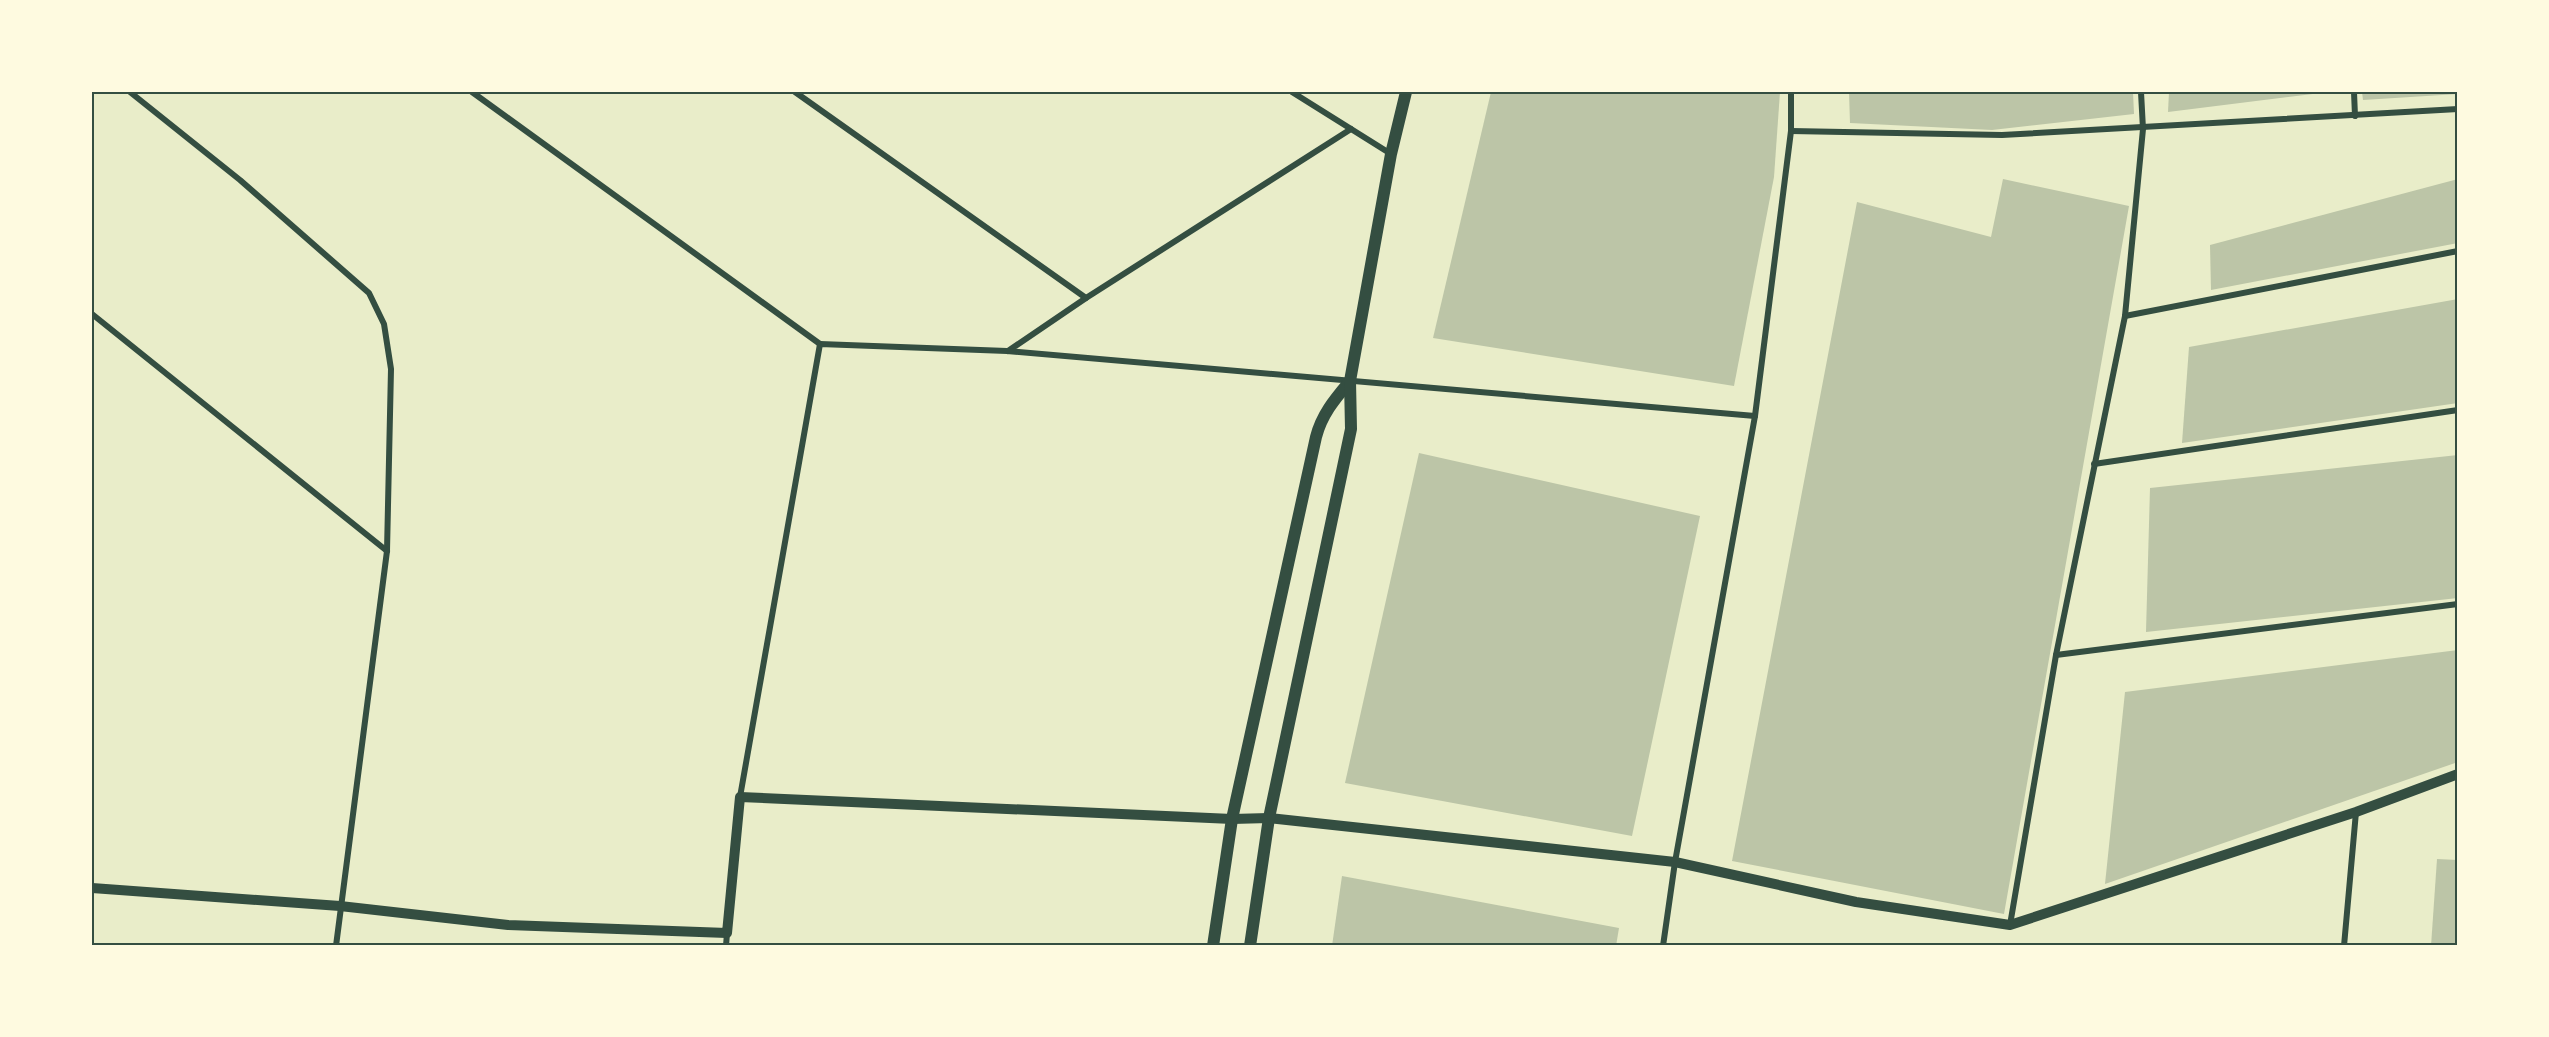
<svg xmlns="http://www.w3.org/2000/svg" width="2549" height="1037" font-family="Ubuntu,sans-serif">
<rect width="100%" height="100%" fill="#e9edc9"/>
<g fill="#bcc5a7">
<path d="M1491,92h289l-6,85 -40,209 -301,-48z"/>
<path d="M1849,92h284l1,22 -142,16 -142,-7z"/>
<path d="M2169,92h152v1l-153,19z"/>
<path d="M2362,92h96v2l-95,6z"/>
<path d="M2003,179l126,27 -125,708 -272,-53 125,-659 134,35z"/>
<path d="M2458,179v64l-247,47 -1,-45z"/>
<path d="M2458,299v104l-276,40 7,-96z"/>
<path d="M1419,453l281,63 -68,320 -287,-53z"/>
<path d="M2458,455v143l-312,34 4,-144z"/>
<path d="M2458,650v112l-353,122 20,-192z"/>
<path d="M2437,859l21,1v86h-27z"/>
<path d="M1342,876l277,52 -3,18h-284z"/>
</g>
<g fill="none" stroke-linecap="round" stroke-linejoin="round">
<g stroke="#344e41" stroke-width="6">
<path d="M130,92l110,88 129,113 15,31 7,45 -4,182 -51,395"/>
<path d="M472,92l348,252"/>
<path d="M795,92l291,206"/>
<path d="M1292,92l99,62"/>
<path d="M2354,92l1,24"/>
<path d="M1791,131l211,4 456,-26"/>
<path d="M92,314l295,237"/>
<path d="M2125,316l333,-65"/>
<path d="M1008,351l78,-53 265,-169"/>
<path d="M2094,464l364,-54"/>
<path d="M2056,655l402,-51"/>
<path d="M740,797l80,-453 187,7 748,65"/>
<path d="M2010,925l46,-270 69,-339 18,-187 -2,-37"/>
<path d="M726,946l1,-13"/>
<path d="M1663,946l12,-84 80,-446 36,-285v-39"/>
<path d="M2344,946l12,-134"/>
</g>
<path stroke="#344e41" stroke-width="10" d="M92,888l248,18 168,19 219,8 13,-136 492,22 37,-1 406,44 181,40 154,23 346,-113 102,-38"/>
<g stroke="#344e41" stroke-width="12">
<path d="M1213,946l19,-127 84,-382c6,-23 19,-38 34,-56"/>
<path d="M1250,946l19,-128 82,-389 -1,-48 41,-227 15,-62"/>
</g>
</g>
<rect width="2549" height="1037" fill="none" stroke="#fefae0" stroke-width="186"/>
<rect x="93" y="93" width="2363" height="851" fill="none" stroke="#344e41" stroke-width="2"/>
</svg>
